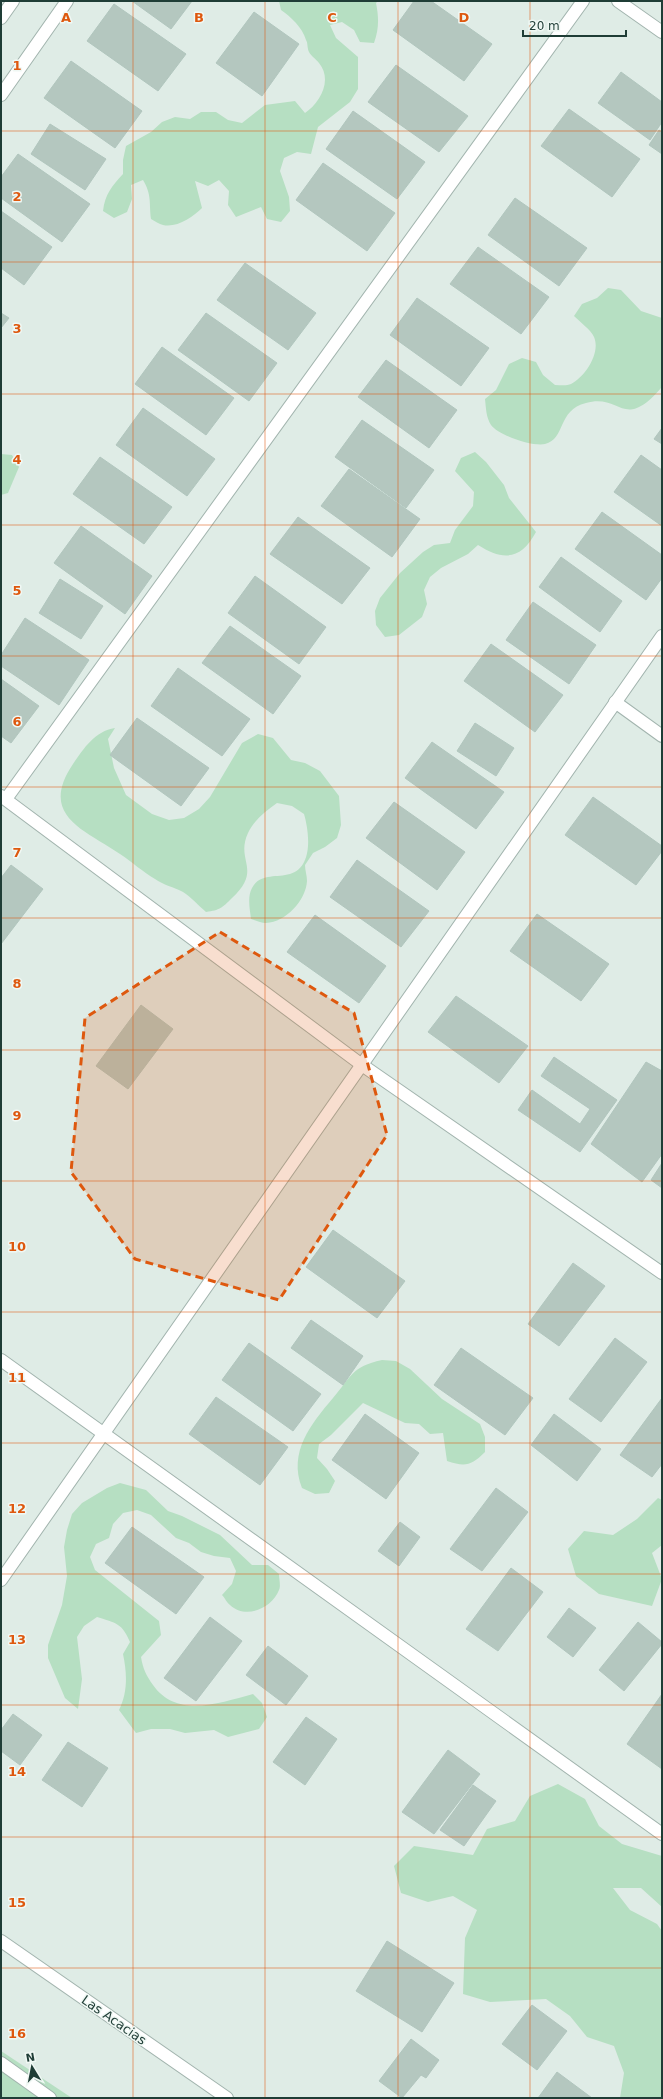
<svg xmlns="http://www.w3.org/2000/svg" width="663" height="2099" font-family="'DejaVu Sans',sans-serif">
<rect width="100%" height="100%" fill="#dfece6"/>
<g fill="#b6dfc2">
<path d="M279,1h99l-2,2c3,15 3,26 -2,40l-14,-1 -6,-12 -12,-8 -12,3 6,13 22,19v32l-8,13 -32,25 -7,27 -14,-2 -13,6 -4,13 9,26 1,14 -9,11 -14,-3 -6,-12 -25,10 -8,-12 1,-14 -10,-11 -11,6 -13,-5 7,27c-9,9 -25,20 -39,17 -4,-1 -8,-4 -12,-6 -2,-16 1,-24 -8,-39l-12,5 1,14 -5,13 -13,6 -11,-7c2,-17 9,-25 20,-37v-14l3,-14 25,-14 11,-10 13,-5 15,2 11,-7h15l12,8 14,3 23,-18 30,-4 10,12c15,-10 28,-33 14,-50 -3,-4 -8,-7 -10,-11 -2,-4 -1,-9 -3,-12 -4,-13 -15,-23 -25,-30z"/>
<path d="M608,288l13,2 20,21 21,7 -1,70c-38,44 -40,5 -75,15 -29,7 -20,36 -41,41 -12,3 -47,-9 -54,-19 -5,-8 -5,-17 -6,-26l11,-9 13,-26 13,-6 14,4 7,13 12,10c5,0 12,1 16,-1 14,-7 30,-31 23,-47 -3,-7 -14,-15 -20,-21l8,-12 15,-6z"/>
<path d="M475,452l11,10 18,23 5,13 27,34c-15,28 -33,29 -58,13l-10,9 -27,14 -11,9 -6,13 3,14 -5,13 -23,18 -14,2 -9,-12 -1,-14 5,-13 20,-25 23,-21 11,-7 16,-2 5,-13 18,-24 1,-14 -19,-21 6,-13z"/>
<path d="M1,454l11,1 7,12 -11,26 -7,2z"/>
<path d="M115,728l-7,11 6,29 12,27 26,19 17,6 15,-2 15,-9 11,-12 32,-54 16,-9 15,4 18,22 14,3 15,8 19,25 2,29 -4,13 -12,9 -12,6 -8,12c0,5 2,11 2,16 -1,19 -21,41 -41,42 -5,0 -11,-3 -15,-4 -1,-9 -4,-22 1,-31 8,-15 24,-10 38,-14 24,-7 19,-43 14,-60l-12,-8 -15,-3c-11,8 -23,17 -29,30 -13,28 15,36 -16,65 -10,10 -12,12 -26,14 -8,-7 -15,-15 -23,-20 -9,-5 -20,-7 -28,-13 -12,-7 -23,-17 -35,-25 -35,-24 -82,-38 -47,-90 11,-16 22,-33 42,-36z"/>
<path d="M382,1360l14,1 14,8 32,30 38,25 5,13v15c-14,14 -20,15 -38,9l-4,-28 -13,1 -11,-10 -14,-1 -42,-20 -32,32 -12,9 -2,14 10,11 8,12 -6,12 -14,1 -13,-6c-14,-36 9,-64 31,-90 19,-22 18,-31 49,-38z"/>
<path d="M120,1483l26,7 22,21 14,5 38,19 32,30h16l11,9c0,5 2,12 0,16 -7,18 -33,30 -49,15 -3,-2 -5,-7 -8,-10l10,-11 4,-13 -6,-13 -16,-2 -13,-4 -12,-9 -13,-5 -25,-23 -14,-5 -14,3 -10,11 -4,14 -13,6 -6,13 5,13 64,51 2,14 -20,22c2,12 5,18 12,28 24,34 66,18 100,9l9,9 5,14 -8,12 -31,8 -14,-7 -29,3 -15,-4h-19l-15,4 -17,-23c9,-18 8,-37 4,-56l7,-12c-8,-19 -14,-19 -33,-25l-13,9 -7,11 5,42 -4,30 -13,-11 -17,-40v-13l14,-40 5,-29 -3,-29 3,-17 5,-16 10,-11 25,-15z"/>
<path d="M658,1498l4,2v45l-10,8 10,26 -10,27 -53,-12 -23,-18 -8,-27 16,-18 29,4 24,-16z"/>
<path d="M558,1784l27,15 14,27 23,18 40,12v51l-21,-19h-28l17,22 27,14 5,7v167h-42l4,-25 -10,-27 -27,-9 -17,-21 -24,-17 -56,3 -27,-8 2,-56 12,-28 -24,-14 -25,6 -27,-9 -7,-27 20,-20 59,9 14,-26 28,-8 15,-25z"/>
<path d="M1,2051l71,47h-71z"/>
</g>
<g fill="#b4c7bf" stroke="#b1c6be">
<path d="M132,1h60l-21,28z"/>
<path d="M414,1h17l61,43 -28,37 -71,-51z"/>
<path d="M114,4l72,50 -28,37 -71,-50z"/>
<path d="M254,12l45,32 -37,52 -46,-33z"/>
<path d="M71,61l71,50 -27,37 -71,-50z"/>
<path d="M396,65l72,51 -29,36 -71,-50z"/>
<path d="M621,72l41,30v20l-12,18 -52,-37z"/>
<path d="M569,109l71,50 -28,38 -71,-51z"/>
<path d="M353,111l72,51 -28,37 -71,-50z"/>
<path d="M50,124l56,35 -21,31 -54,-36z"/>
<path d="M659,130l3,2v22l-13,-9z"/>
<path d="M18,154l72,50 -28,38 -61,-44v-21z"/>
<path d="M323,163l72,50 -28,38 -71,-51z"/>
<path d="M515,198l72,50 -28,38 -71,-51z"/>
<path d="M1,211l51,36 -28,38 -23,-17z"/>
<path d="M478,247l71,50 -28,37 -71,-50z"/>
<path d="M245,263l71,50 -28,37 -71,-50z"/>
<path d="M417,298l72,50 -28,38 -71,-51z"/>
<path d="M1,313l8,5 -8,10z"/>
<path d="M206,313l71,50 -28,38 -71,-51z"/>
<path d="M162,347l72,51 -28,37 -71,-51z"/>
<path d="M386,360l71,50 -28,38 -71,-51z"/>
<path d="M143,408l72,51 -28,37 -71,-51z"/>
<path d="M362,420l72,50 -28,38 -71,-51z"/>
<path d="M662,428v16l-8,-5z"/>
<path d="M641,455l21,15v56l-48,-34z"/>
<path d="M100,457l72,50 -28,37 -71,-50z"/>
<path d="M349,469l71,50 -28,38 -71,-51z"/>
<path d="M602,512l60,43v23l-16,22 -71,-51z"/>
<path d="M298,517l72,51 -28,36 -72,-50z"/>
<path d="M81,526l71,50 -27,38 -71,-51z"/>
<path d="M561,557l61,44 -22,31 -61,-45z"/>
<path d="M255,576l71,51 -27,37 -71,-51z"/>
<path d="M60,579l43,27 -22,33 -42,-26z"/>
<path d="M533,602l63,43 -27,39 -63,-44z"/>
<path d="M25,618l64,42 -30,45 -58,-39v-11z"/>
<path d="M230,626l71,50 -28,38 -71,-51z"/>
<path d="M491,644l72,51 -28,37 -71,-51z"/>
<path d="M178,668l72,51 -28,37 -71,-50z"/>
<path d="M1,679l38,27 -28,37 -10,-7z"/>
<path d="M137,718l72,50 -28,38 -71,-51z"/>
<path d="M475,723l39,25 -18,28 -39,-25z"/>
<path d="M432,742l72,50 -28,37 -71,-51z"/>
<path d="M593,797l69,49v5l-26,34 -71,-50z"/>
<path d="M394,802l71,50 -28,38 -71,-52z"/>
<path d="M357,860l72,51 -28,36 -71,-50z"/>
<path d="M11,865l32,24 -42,55v-66z"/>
<path d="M537,914l72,50 -28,37 -71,-50z"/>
<path d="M315,915l71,51 -27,37 -72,-51z"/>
<path d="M456,996l72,50 -29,37 -71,-51z"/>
<path d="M141,1005l32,24 -45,60 -32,-23z"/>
<path d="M554,1057l63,43 -37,52 -62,-42 14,-20 48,34 10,-15 -49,-33z"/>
<path d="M646,1062l16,9v83l-20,28 -51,-38z"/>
<path d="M662,1163v25l-11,-8z"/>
<path d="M333,1230l72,51 -28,37 -71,-51z"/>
<path d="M573,1263l32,23 -46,60 -31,-22z"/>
<path d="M311,1320l52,36 -20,29 -52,-37z"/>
<path d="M615,1338l32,24 -46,60 -32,-23z"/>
<path d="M249,1343l72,51 -28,37 -71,-51z"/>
<path d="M461,1348l72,50 -28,37 -71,-50z"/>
<path d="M216,1397l72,50 -28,38 -71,-51z"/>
<path d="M662,1398v66l-10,13 -32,-22z"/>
<path d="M365,1414l54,39 -33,46 -54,-39z"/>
<path d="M554,1414l47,35 -24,32 -46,-36z"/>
<path d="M496,1488l32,24 -46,59 -32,-22z"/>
<path d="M400,1522l20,15 -21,29 -21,-15z"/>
<path d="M132,1527l72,50 -28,37 -71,-51z"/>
<path d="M511,1568l32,24 -45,59 -32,-22z"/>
<path d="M569,1608l27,20 -23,29 -26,-20z"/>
<path d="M210,1617l32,24 -46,60 -32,-23z"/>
<path d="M638,1622l24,20v2l-38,47 -25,-21z"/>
<path d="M268,1646l40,30 -22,29 -40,-30z"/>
<path d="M662,1694v75l-35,-25z"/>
<path d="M13,1714l29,21 -22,30 -19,-14v-21z"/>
<path d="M306,1717l31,22 -32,46 -32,-23z"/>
<path d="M68,1742l40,26 -26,39 -40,-27z"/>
<path d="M448,1750l32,24 -46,60 -32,-22z"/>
<path d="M473,1785l23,16 -32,45 -24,-16z"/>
<path d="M387,1941l67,42 -32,49 -66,-41z"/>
<path d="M532,2005l35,26 -30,39 -35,-26z"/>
<path d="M411,2039l28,21 -13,18 -5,-3 -19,23 -23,-17z"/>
<path d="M557,2072l35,26h-54z"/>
</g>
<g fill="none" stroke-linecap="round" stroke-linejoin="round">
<defs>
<g id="minor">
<path d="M618,1l44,31"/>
<path d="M1,18l12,-17"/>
<path d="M1,95l66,-94"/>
<path d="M615,702l47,34"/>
<path d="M1,796l361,269 300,208"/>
<path d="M6,799l577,-798"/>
<path d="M1,1360l661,474"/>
<path d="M1,1580l661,-944"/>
<path d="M1,1941l226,157"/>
<path d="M1,2063l49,35"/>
</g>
</defs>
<use href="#minor" stroke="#a2b4ae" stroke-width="14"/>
<use href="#minor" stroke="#fff" stroke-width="12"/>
</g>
<path fill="#de580e" fill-opacity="0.2" stroke="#de580e" stroke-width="3" stroke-dasharray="8 5" stroke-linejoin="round" d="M220,932l134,81 33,122 -108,165 -144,-41 -64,-87 14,-154z"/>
<path fill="none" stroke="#de580e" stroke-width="1" stroke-opacity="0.55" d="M133,1v2097M265,1v2097M398,1v2097M530,1v2097M1,131h661M1,262h661M1,394h661M1,525h661M1,656h661M1,787h661M1,918h661M1,1050h661M1,1181h661M1,1312h661M1,1443h661M1,1574h661M1,1705h661M1,1837h661M1,1968h661"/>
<g text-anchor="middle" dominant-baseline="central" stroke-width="3" stroke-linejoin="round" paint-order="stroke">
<g font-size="13" fill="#1f3d36" stroke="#f0f8f4">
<text transform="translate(114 2020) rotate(35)">Las Acacias</text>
</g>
</g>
<g font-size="13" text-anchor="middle" font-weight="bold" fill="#de580e" stroke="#f0f8f4" stroke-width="3" stroke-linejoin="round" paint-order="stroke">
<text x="66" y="22">A</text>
<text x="199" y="22">B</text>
<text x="332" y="22">C</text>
<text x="464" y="22">D</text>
<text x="17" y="70">1</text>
<text x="17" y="201">2</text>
<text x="17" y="333">3</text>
<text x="17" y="464">4</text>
<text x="17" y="595">5</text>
<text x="17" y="726">6</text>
<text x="17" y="857">7</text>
<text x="17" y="988">8</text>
<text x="17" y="1120">9</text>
<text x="17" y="1251">10</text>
<text x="17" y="1382">11</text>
<text x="17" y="1513">12</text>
<text x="17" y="1644">13</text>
<text x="17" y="1776">14</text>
<text x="17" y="1907">15</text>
<text x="17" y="2038">16</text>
</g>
<rect width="663" height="2099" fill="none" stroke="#1f3d36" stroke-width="4"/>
<g transform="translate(32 2067) rotate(350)" stroke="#f0f8f4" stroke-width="3" paint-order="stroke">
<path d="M0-3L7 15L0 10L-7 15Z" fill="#1f3d36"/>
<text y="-6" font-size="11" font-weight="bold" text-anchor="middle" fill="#1f3d36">N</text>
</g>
<path d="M523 30v6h103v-6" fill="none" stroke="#1f3d36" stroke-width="2"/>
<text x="529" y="30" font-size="12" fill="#1f3d36" stroke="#f0f8f4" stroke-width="3" paint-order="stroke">20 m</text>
</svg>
